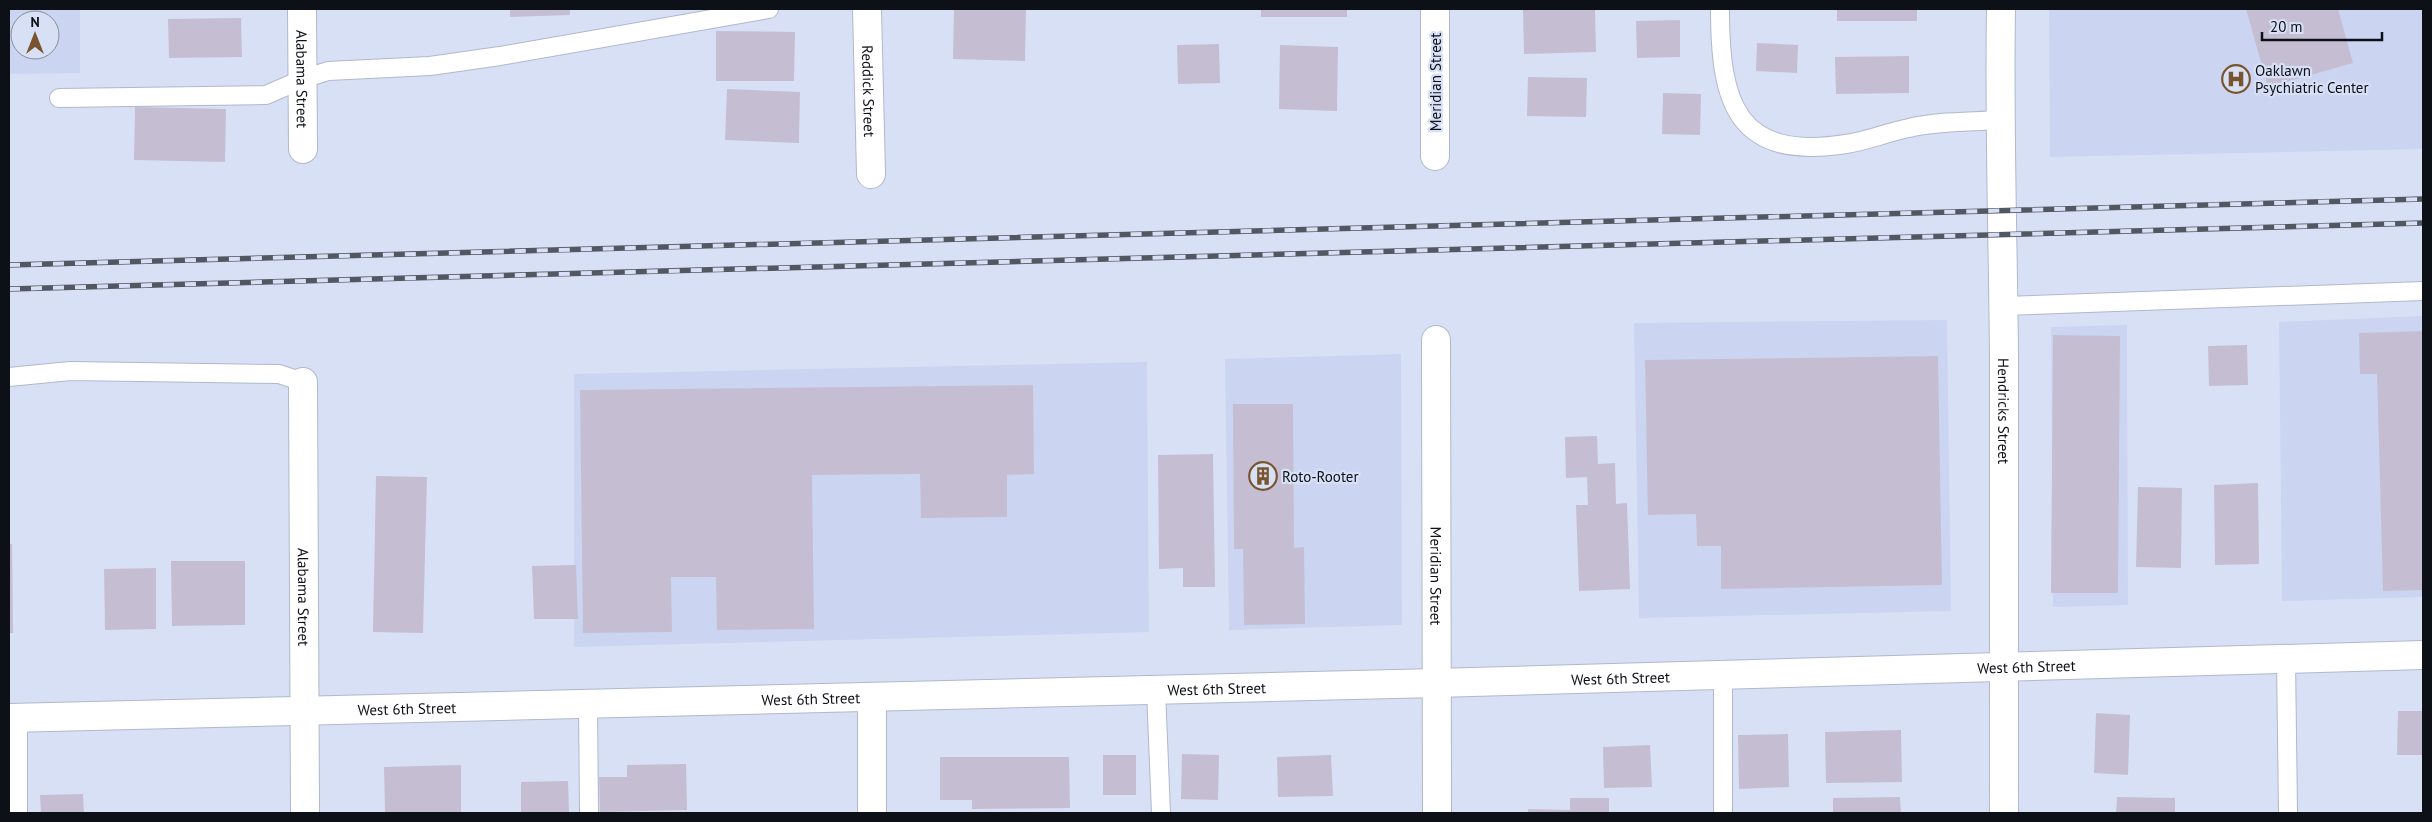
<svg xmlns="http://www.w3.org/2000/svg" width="2432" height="822" font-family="'PT Sans',sans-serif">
<rect width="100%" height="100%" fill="#d8e0f5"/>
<g fill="#cbd5f1" fill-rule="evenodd">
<path d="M9,9h71v64l-71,1zM20,20h30v30h-30z"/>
<path d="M2049,9h374v140l-373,8z"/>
<path d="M2423,316v281l-141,4 -3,-279z"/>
<path d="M1947,320l4,291 -312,7 -5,-295z"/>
<path d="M2127,325l1,280 -75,2 -2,-280z"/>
<path d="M1401,354l1,271 -173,5 -4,-271z"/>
<path d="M1147,362l2,270 -575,15v-273z"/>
</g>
<g fill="#c5bed3">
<path d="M510,9h60v6l-60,2z"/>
<path d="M954,9h72l-1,52 -72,-2z"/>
<rect x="1261" y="9" width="86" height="8"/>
<path d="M1523,9h72l1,43 -72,2z"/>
<rect x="1837" y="9" width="80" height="12"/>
<path d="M2246,9h92l15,54 -85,24z"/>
<path d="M241,18l1,39 -73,1 -1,-39z"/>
<path d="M1680,20v37l-43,1 -1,-37z"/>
<path d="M716,31l79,1 -1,49h-78z"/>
<path d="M1757,43l41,2 -1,28 -41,-2z"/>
<path d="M1219,44l1,39 -42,1 -1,-39z"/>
<path d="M1280,45l58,2 -1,64 -58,-2z"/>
<path d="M1909,56v37l-73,1 -1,-37z"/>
<path d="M1528,77l59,1 -1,39 -59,-1z"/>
<path d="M727,89l73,3 -1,51 -74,-3z"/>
<path d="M1663,93l38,1 -1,41 -38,-1z"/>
<path d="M135,107l91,2 -1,53 -91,-2z"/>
<path d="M2423,331v259l-40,1 -6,-217h-17l-1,-41z"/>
<path d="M2053,335l67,1 -2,257h-67z"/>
<path d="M2247,345l1,40 -39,1 -1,-40z"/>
<path d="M1938,356l4,229 -221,4v-43h-24l-1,-32 -48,1 -3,-155z"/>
<path d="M1033,385l1,89 -27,1v42l-86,1 -1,-44 -108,1 2,154 -97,1 -1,-53h-45l1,55 -89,1 -3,-243z"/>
<path d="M1233,404h60l1,144 10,-1 1,77 -61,1 -1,-76h-9z"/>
<path d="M1597,436l1,28 17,-1 1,41 11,-1 3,86 -51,2 -3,-86h12l-1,-28 -21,1 -1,-41z"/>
<path d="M1213,454l2,133h-32v-19l-24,1 -1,-114z"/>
<path d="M376,476l51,1 -4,156 -50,-1z"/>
<path d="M2258,483l1,81 -44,1 -1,-80z"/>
<path d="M2138,487l44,1 -1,80 -45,-1z"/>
<path d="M9,544h3l1,89h-4z"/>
<path d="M171,561h74v64l-73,1z"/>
<path d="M576,565l2,54h-44l-2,-53z"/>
<path d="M156,568v61l-51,1 -1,-61z"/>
<path d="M2398,711h25v44h-26z"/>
<path d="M2096,713l34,2 -2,60 -34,-2z"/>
<path d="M1901,730l1,52 -76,1 -1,-51z"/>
<path d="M1788,734l1,53 -50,2 -1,-54z"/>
<path d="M1650,745l2,42 -48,1 -1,-41z"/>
<path d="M1182,754l37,1 -1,45 -37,-1z"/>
<rect x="1103" y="755" width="33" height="40"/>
<path d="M1331,755l2,41 -55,1 -1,-40z"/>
<path d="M940,757h129l1,51 -98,1v-9h-32z"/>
<path d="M686,764l1,46 -87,2 -1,-35h28v-12z"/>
<path d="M461,765v48h-76l-1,-46z"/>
<path d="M568,781l1,32h-48v-31z"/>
<path d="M83,794l1,19h-43l-1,-18z"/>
<path d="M1900,797l1,16h-68v-15z"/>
<path d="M2117,797l58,1v15h-59z"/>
<path d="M1570,798h39v15h-81v-4l42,1z"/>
</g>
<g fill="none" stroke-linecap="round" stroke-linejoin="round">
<defs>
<g id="lane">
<path d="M1720,9c0,94 16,152 126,135 21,-3 42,-12 63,-16 28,-7 61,-6 90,-8"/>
<path d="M59,98l207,-3 37,-16 25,-8 102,-5 70,-10 269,-47"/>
<path d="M2003,306l420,-15"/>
<path d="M9,377l61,-6 209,3 24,8"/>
<path d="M2286,658l2,155"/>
<path d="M1723,673v140"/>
<path d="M1156,690l5,123"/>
<path d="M588,704l1,109"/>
<path d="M18,718v95"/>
</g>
<g id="street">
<path id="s1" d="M302,9l1,140"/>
<path id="s2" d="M867,9l4,165"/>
<path d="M1435,9v147"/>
<path id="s3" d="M2001,9c-2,116 2,231 3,347 1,153 -1,305 0,457"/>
<path id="s4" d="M1436,340l1,473"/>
<path id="s5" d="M303,382l2,431"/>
<path id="s6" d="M9,718l1427,-35 987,-28"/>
<path d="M872,813v-115"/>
</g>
</defs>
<use href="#lane" stroke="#b1b8cd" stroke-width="20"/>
<use href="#street" stroke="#b1b8cd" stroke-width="30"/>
<use href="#lane" stroke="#fff" stroke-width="18"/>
<use href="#street" stroke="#fff" stroke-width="28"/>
<defs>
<g id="rail">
<path d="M9,265l2414,-66"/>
<path d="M9,289l2414,-66"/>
</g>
</defs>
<use href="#rail" stroke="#535762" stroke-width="5.5"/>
<use href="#rail" stroke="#d8e0f5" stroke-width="4" stroke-dasharray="11" stroke-linecap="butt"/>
</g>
<defs>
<symbol id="hospital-ring" viewBox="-11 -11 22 22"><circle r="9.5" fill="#d8e0f5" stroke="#79552f" stroke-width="1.5"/><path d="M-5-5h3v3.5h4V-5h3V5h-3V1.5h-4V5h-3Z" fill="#79552f"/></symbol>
<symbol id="building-ring" viewBox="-11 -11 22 22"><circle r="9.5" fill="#d8e0f5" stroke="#79552f" stroke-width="1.5"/><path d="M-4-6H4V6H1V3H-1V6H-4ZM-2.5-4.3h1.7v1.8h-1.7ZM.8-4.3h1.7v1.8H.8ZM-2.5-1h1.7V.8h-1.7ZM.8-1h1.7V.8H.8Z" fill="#79552f"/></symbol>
</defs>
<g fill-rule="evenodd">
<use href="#hospital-ring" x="2220" y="63" width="32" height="32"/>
<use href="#building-ring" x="1247" y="460" width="32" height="32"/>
</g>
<g text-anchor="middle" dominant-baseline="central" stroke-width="4.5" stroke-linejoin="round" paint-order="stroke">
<g font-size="15" fill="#0e1017" stroke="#d8e0f5" text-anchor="start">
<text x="2255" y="70">Oaklawn<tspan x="2255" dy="17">Psychiatric Center</tspan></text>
<text x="1282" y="476">Roto-Rooter</text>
</g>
<g font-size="15" fill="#0e1017" stroke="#d8e0f5">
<text stroke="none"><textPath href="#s1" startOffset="70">Alabama Street</textPath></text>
<text transform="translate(1435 82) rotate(-90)">Meridian Street</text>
<text stroke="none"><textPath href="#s2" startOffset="82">Reddick Street</textPath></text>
<text stroke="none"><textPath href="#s3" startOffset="402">Hendricks Street</textPath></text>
<text stroke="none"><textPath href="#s4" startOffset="236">Meridian Street</textPath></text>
<text stroke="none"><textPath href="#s5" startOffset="215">Alabama Street</textPath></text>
<text stroke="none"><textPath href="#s6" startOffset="2018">West 6th Street</textPath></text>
<text stroke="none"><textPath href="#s6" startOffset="1612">West 6th Street</textPath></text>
<text stroke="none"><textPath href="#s6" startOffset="1208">West 6th Street</textPath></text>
<text stroke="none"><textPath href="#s6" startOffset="802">West 6th Street</textPath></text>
<text stroke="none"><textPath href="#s6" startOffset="398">West 6th Street</textPath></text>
</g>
</g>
<rect width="2432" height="822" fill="none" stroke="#0e1017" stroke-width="20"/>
<g transform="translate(35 35)"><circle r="24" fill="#d8e0f5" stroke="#878d9c"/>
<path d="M0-4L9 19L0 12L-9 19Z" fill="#79552f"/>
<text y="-8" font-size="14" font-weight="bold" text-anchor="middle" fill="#0e1017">N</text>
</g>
<path d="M2262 32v8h120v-8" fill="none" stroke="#0e1017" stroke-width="2.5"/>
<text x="2270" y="32" font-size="15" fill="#0e1017" stroke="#d8e0f5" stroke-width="4" paint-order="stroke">20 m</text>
</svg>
